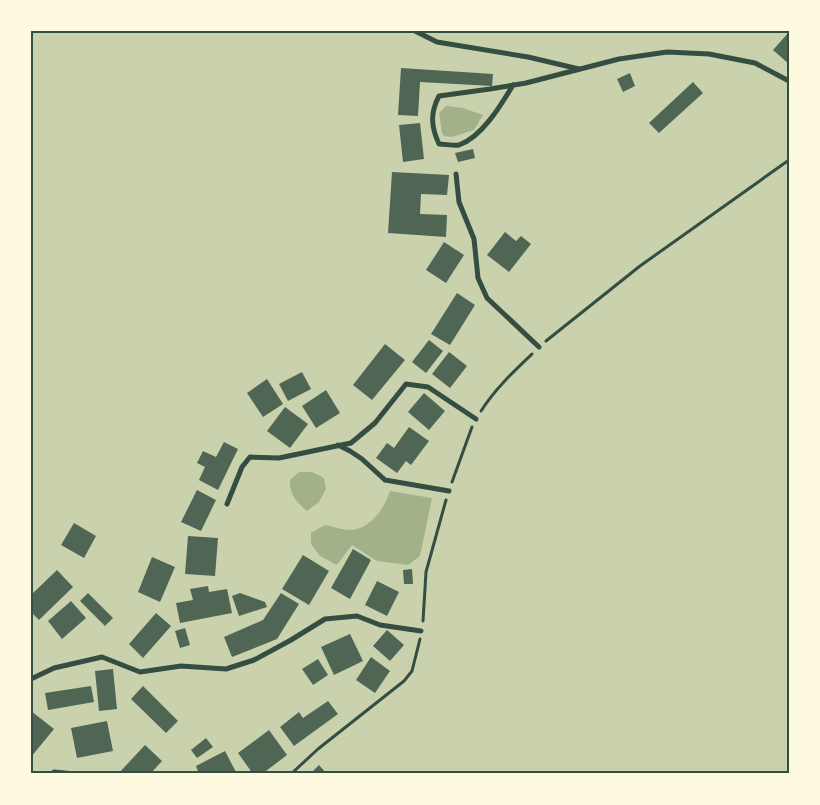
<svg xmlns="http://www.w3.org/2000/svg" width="820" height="805" font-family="'IBM Plex Serif',serif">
<rect width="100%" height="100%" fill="#e9edc9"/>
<rect fill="#cad2ad" x="31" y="31" width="758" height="743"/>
<g fill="#a3b18a">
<path d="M446,106l17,2 20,7 -9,15 -22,7 -8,-1 -2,-3 -3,-20z"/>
<path d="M299,472h13l12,6 2,11 -7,13 -12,9c-10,-9 -18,-16 -17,-31z"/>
<path d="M390,491l42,7 -12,58 -12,9 -31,-4 -25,-16 -15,20 -17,-9 -9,-12v-11l14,-8c8,1 17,5 24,5 21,0 35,-21 41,-39z"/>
</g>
<g fill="#4f6655">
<path d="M789,32v32l-16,-14z"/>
<path d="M401,68l92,6 -1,12 -72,-4 -2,34 -20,-1z"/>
<path d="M630,73l5,13 -12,6 -6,-13z"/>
<path d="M693,82l10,11 -44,40 -10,-10z"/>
<path d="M420,123l4,36 -21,3 -4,-37z"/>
<path d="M473,149l2,9 -17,4 -3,-9z"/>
<path d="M392,172l57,3 -2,20 -26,-1 -1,20 27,1 -1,22 -58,-4z"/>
<path d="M505,232l11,9 5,-5 10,8 -22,28 -22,-17z"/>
<path d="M444,242l20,13 -18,28 -20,-13z"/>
<path d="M457,293l18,12 -25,40 -19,-11z"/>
<path d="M429,340l14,11 -17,22 -14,-11z"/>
<path d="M385,344l20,16 -33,40 -19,-15z"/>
<path d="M449,352l18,14 -17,22 -18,-14z"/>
<path d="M302,372l9,17 -23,12 -9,-17z"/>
<path d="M267,379l16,25 -20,13 -16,-24z"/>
<path d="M326,390l14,23 -24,15 -14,-22z"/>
<path d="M424,393l21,18 -16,19 -21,-18z"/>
<path d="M285,407l23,17 -18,24 -23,-17z"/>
<path d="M409,427l20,14 -18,24 -5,-4 -9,12 -21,-15 11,-15 7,5z"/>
<path d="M224,442l14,7 -20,41 -19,-10 6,-13 -8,-4 6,-12 13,6z"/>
<path d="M197,490l19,10 -15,31 -20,-9z"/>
<path d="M74,523l22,13 -12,22 -23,-13z"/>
<path d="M188,536l30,2 -3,38 -30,-2z"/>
<path d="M353,549l18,11 -21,39 -19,-11z"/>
<path d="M303,555l26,16 -20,34 -27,-16z"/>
<path d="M152,557l23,10 -15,35 -22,-10z"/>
<path d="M412,569l1,15h-9l-1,-14z"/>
<path d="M57,570l16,17 -34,33 -8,-8v-17z"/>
<path d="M377,581l22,11 -12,24 -22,-11z"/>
<path d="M208,586l1,6 18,-3 5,24 -52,10 -4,-20 17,-3 -3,-11z"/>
<path d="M88,593l25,25 -8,8 -25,-25z"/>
<path d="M240,593l25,9 2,5 -28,9 -7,-20z"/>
<path d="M281,593l18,11 -22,35 -45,18 -8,-20 39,-17z"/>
<path d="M71,601l15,17 -24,21 -14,-18z"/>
<path d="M156,613l15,13 -28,32 -14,-14z"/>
<path d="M185,628l5,17 -10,3 -5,-17z"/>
<path d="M387,630l17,15 -14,16 -17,-15z"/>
<path d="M350,634l13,27 -29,14 -13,-28z"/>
<path d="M371,657l19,14 -15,22 -19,-13z"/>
<path d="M318,659l10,16 -15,10 -11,-16z"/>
<path d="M113,669l4,40 -18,2 -4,-40z"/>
<path d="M91,686l3,16 -46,8 -3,-17z"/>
<path d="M143,686l35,35 -12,12 -35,-34z"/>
<path d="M328,701l10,13 -44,32 -14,-19 19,-15 4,6z"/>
<path d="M31,711l23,18 -23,28z"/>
<path d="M107,721l6,30 -36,7 -6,-30z"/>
<path d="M269,730l18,25 -25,19h-9l-15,-21z"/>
<path d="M206,738l7,9 -16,11 -6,-8z"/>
<path d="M145,745l17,16 -12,13h-32z"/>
<path d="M225,751l12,23h-38l-3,-8z"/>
<path d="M319,765l8,9h-17z"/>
</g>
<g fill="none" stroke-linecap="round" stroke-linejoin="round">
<g stroke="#344e41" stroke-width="3">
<path d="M546,341l94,-75 149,-106"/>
<path d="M481,411c14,-22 32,-39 51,-57"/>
<path d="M452,482l20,-55"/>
<path d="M423,621l3,-49 20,-72"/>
<path d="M291,774l27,-25 86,-68 8,-10 8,-32"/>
</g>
<g stroke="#344e41" stroke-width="5">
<path d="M415,31l22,11 91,15 51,12"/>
<path d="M513,85c-12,20 -31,52 -54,60 -5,1 -14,-1 -20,-1 -8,-17 -9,-31 0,-48l51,-7 36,-6 93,-24 48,-7 42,2 46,9 34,18"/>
<path d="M456,174l3,28 15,37 4,39 9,20 52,49"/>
<path d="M338,445l12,6 12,8 23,21 64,11"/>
<path d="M227,504l15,-37 8,-10 29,1 72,-15 24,-20 31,-39 22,3 48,32"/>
<path d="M31,679l23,-11 48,-11 38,15 41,-6 45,3 28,-9 37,-20 34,-21 32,-3 23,9 41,6"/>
<path d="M52,774l2,-2 21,2"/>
</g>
</g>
<rect width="820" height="805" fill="none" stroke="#fefae0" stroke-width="65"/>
<rect x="32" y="32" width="756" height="740" fill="none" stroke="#344e41" stroke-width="2"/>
</svg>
